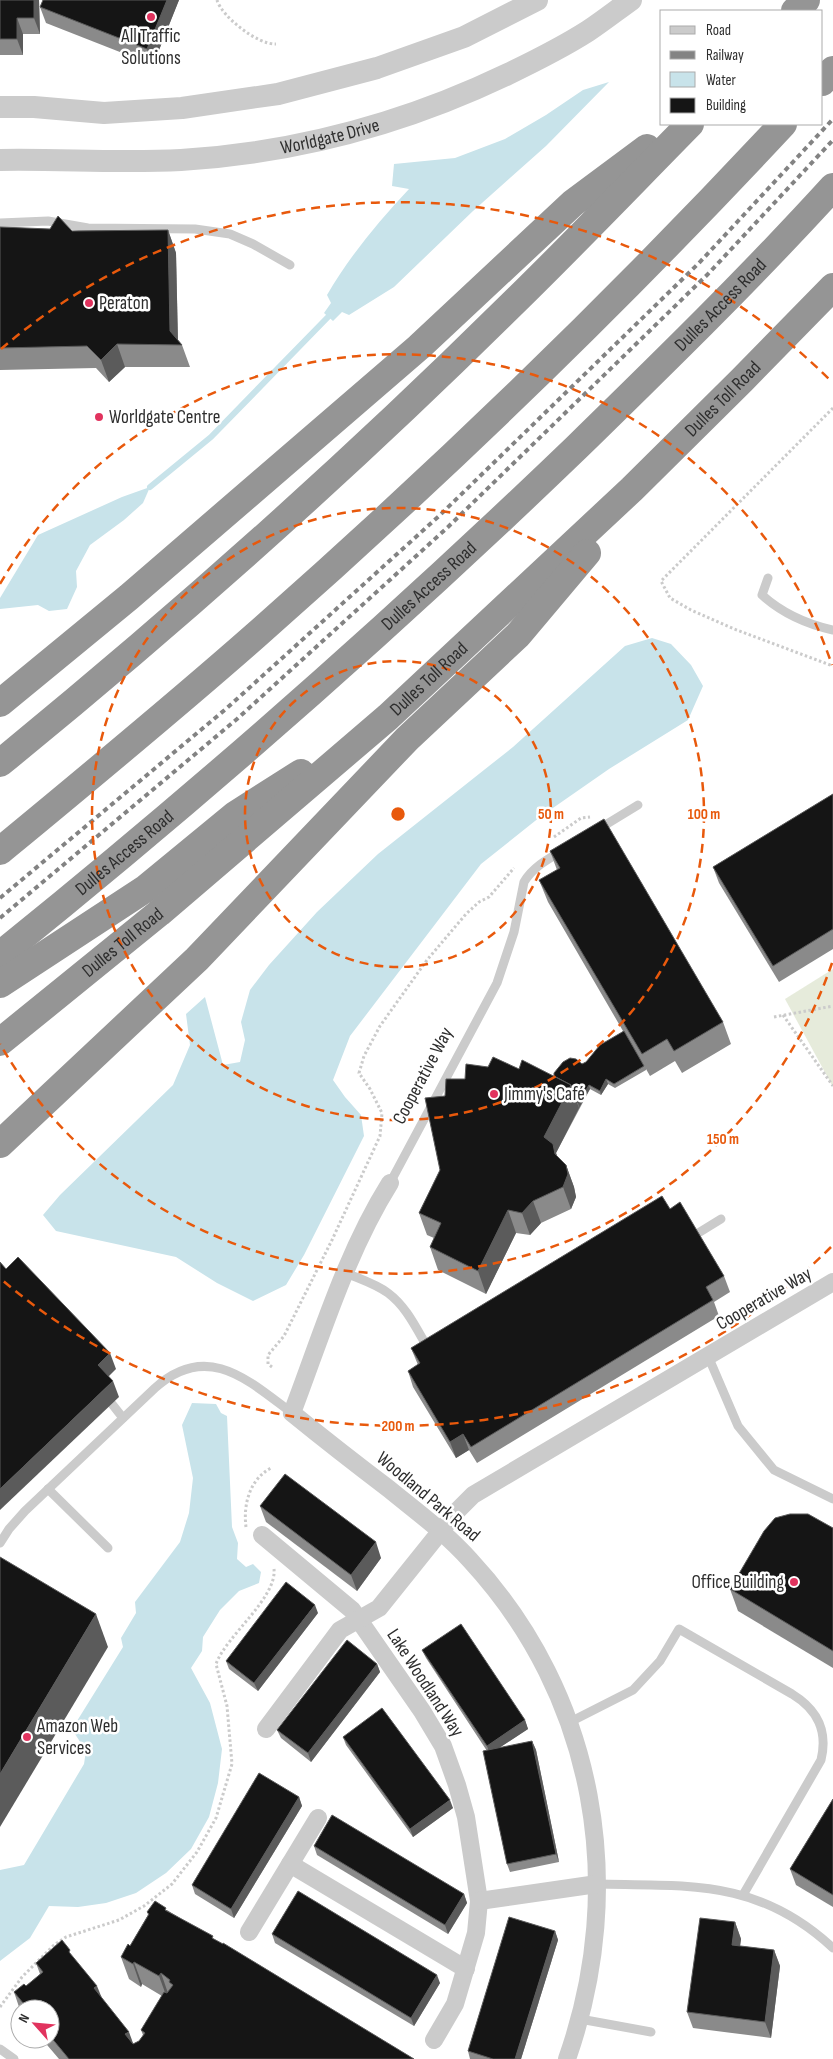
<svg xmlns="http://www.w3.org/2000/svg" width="833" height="2059" font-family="'Sofia Sans Condensed',sans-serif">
<rect width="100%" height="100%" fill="#fff"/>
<path fill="#e6ebdb" d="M833,969v118l-48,-88z"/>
<g fill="#c8e3ea">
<path d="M609,82l-63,64 -73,65 -79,76 -45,28 -7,-3 -9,9 -9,-8 7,-10 -4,-8c22,-38 51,-73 82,-106l-17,-3 2,-22 61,-6 50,-19 41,-24 37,-25z"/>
<path d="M150,487l-7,16 -19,17 -34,25 -14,26 1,16 -10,22 -18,2 -11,-6 -38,4v-11l38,-63 84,-38z"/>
<path d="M652,638l19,6 20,21 12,21 -15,34 -79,49 -69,48 -59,47 -131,172 -17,44 12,17 16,18 3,21 -60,119 -18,30 -33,16 -36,-18 -41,-26 -120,-26 -13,-16 17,-20 113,-110 17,-40 -4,-31 19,-17 18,68 17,-3 5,-22 -4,-18 9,-32 19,-25 48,-53 61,-58 135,-107 112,-101z"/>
<path d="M192,1403l24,1 5,9 6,3 5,111 6,16 -1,16 9,8 7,-3 8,8 -2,11 -20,8 -19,19 -17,27 -1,14 -11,17 19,35 12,46 -4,34 -9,34 -18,32 -25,24 -30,20 -30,10 -28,4 -29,-1 -19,32 -30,23v-91l24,-5 60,-101 2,-13 -11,-17 2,-13 46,-74 -2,-9 15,-25 -1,-11 45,-60 9,-29 4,-35 -11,-53z"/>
</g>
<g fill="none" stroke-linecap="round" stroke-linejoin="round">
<path stroke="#c8e3ea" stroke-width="6" d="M150,487l61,-50 117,-120"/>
<g stroke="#cbcbcb" stroke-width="3" stroke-dasharray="2.5 2.5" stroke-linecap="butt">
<path d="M217,0c5,17 41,45 59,44"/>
<path d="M833,408l-172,173 9,17 21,12 43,19 99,37"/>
<path d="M554,837l27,-19 9,-1"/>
<path d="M783,1015l50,71"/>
<path d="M774,1017l59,-11"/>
<path d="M272,1367l-4,-3v-9l16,-19 48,-96 48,-104 2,-23 -12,-24 -11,-16 5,-17 16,-30 47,-66 39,-46 13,-12 10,-5 25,-29"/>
<path d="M246,1527c-3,-23 4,-48 25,-59"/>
<path d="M0,2007l22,-30 32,-32 12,-8 53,-17 25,-14 28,-22 25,-32 19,-34 16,-54 -5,-58 -11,-42c10,-28 61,-66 58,-95"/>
</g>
<g stroke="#cbcbcb" stroke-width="9">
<path d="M0,223l48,-2 40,7 107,1 35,5 23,10 37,21"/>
<path d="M768,578l-6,17c20,18 44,29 71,35"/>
<path d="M597,830l41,-25"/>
<path d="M390,1183l107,-200 17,-51 10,-50c9,-15 24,-23 38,-31"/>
<path d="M695,1235l26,-16"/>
<path d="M346,1273c14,6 30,11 42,20 19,14 29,37 41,57"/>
<path d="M708,1356l30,70 36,44 59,29"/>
<path d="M112,1404l11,14"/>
<path d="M48,1489l60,59"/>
<path d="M0,1543l9,-14 16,-18 130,-123c52,-47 93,-8 137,25"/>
<path d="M570,1722l63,-32 27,-29 19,-32 113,65c26,16 36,37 29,66l-78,135"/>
<path d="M597,1884c93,2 162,-5 236,64"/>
<path d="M580,2019l71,13"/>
<path d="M0,2049l14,10"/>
</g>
<g stroke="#cbcbcb" stroke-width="18">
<path d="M390,1183c-44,70 -69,154 -98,230 32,26 64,51 97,76 28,23 57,44 81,71 126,136 158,326 97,499"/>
<path d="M262,1535l90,75 70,101 21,35 14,39 9,32 13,84 -3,32 -21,71 -21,36"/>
<path d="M266,1729l74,-99 39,-22 77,-96 17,-17 360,-213"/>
<path d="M290,1864l176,105"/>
<path d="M479,1901l118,-17"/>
<path d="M249,1932l69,-114"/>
</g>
<g stroke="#cbcbcb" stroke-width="22">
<path d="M0,107h34l70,6 78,-5 96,-14 99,-26 87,-31 73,-37"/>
<path id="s1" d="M0,160c61,-1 121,3 181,0 114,-7 225,-37 327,-86 27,-13 55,-27 80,-43 15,-10 29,-21 43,-31"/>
</g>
<g stroke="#959595" stroke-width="28">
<path d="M795,11l11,-11"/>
<path d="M822,82l11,-12"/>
<path d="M0,703l129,-106 290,-250 154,-144 74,-55"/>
<path d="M0,763c174,-142 343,-292 504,-451 63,-61 124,-125 186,-188"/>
<path d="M0,851c86,-71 171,-141 255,-215 184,-162 361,-333 528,-512"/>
<path id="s2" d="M0,955c200,-161 392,-330 577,-508 87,-85 174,-170 256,-260"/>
<path d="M0,984l145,-95 90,-74 66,-42"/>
<path id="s3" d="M0,1042l159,-129 229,-196 244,-228 110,-109 91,-93"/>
<path d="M0,1144l197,-185 210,-220 111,-104 69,-82"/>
</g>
<g stroke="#838383" stroke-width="4" stroke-dasharray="5 4" stroke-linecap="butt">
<path d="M0,898l227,-190 212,-192 260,-253 134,-144"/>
<path d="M0,918l237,-199 211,-192 260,-253 125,-134"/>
</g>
</g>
<g fill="#8a8a8a">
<path d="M0,0h39l1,34h-17v21h-23z"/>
<path d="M179,0l-26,65 -107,-42 -6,-16z"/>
<path d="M0,227l72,4 96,-1 8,23 2,87 4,5 8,22h-65l-16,15 -13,-14 -96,2z"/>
<path d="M833,794v155l-54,33 -60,-99 -6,-16z"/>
<path d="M550,851l173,171 8,22 -49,29 -7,-12 -25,15 -4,-7v1l-31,18 -7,-4 -7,11 -11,-6 -34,64 1,3 9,9 8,22 2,10 -5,12 -30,14 -11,12 -14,-2 -30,61 -48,-24 -8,-23 4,-9 -7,-3 -8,-22 21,-43 5,-74 20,-17 23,-12 31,2 35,7 32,-14 37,-31 -75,-129 -9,-22 18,-10z"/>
<path d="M670,1209l54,67 6,16 -16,10 5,14 -242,147 -8,-13 -13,8 -43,-71 -5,-16 10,-6 -7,-17z"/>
<path d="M260,1506l121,52 -24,33 -91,-69z"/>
<path d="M833,1528v140l-95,-57 -8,-22z"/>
<path d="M318,1613l-60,78 -29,-22 -3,-8z"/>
<path d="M422,1650l103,70 3,9 -29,19 33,-7 4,9 23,112 -49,10 -3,-8 -20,-113 -61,-93z"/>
<path d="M377,1664l3,8 -69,90 -30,-24 -4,-8z"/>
<path d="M343,1737l110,71 -40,29 -67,-92z"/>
<path d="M299,1797l3,9 -68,112 -39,-24 -3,-9z"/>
<path d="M833,1799v108l-37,-22 -6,-16z"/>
<path d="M314,1846l150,48 3,9 -19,31 -131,-79z"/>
<path d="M167,1910l48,30 199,119h-355l-17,-20h8v-30h-30v1l-6,-18 12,-6 14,-12 -4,-11 37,-6 60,87 6,-3 4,-6 -2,-5 21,-34 -20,-12 -1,3 -12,-8 -8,-22 9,-11 18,-31 -1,-3z"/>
<path d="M735,1922l6,17 -1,7 34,4 6,16 -9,72 -78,-10 -6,-16z"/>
<path d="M555,1931l3,9 -37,119h-51l-2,-8z"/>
<path d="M272,1934l168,49 -26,43 -139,-83z"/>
</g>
<g fill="#5b5b5b">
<path d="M34,0h5l1,34 -6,-16z"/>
<path d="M167,0h12l-26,65 -6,-16z"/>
<path d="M17,18l6,16v21l-6,-16z"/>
<path d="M168,230l8,23 2,92 -8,-14z"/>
<path d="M117,344l8,23 -16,15 -8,-22z"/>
<path d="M606,1079l2,5 -7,11 -1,-4z"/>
<path d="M571,1085l8,23 -23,45 5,13 -17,-29z"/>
<path d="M589,1085l1,4 -11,19 -1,-5z"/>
<path d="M566,1165l8,22 2,10 -5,12 -8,-22z"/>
<path d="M533,1201l8,22 -11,12 -8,-22z"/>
<path d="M508,1210l8,23 -30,61 -8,-23z"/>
<path d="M110,1353l6,16 -12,12 -6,-16z"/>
<path d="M113,1381l6,16 -119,113v-21z"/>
<path d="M463,1434l6,16 -13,8 -6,-16z"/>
<path d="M376,1542l5,16 -24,33 -6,-16z"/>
<path d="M315,1605l3,8 -60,78 -4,-8z"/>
<path d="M96,1614l12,33 -108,180v-53z"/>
<path d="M377,1664l3,8 -69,90 -3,-9z"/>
<path d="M525,1720l3,9 -38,25 -3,-8z"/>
<path d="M532,1741l4,9 23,112 -3,-8z"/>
<path d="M299,1797l3,9 -68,112 -3,-9z"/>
<path d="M450,1800l3,8 -40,29 -3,-8z"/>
<path d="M464,1894l3,9 -19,31 -3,-9z"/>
<path d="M735,1922l6,17 -3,22 -6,-16z"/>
<path d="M555,1931l3,9 -37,119h-6z"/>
<path d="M774,1950l6,16 -9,72 -6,-16z"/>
<path d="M134,1962l8,22 -1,3 -8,-23z"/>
<path d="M161,1973l8,23 -2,2 -8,-22z"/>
<path d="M437,1975l3,8 -26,43 -3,-8z"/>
<path d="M97,1986l9,22 -12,-20z"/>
<path d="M129,2032l8,22 -12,-20z"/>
</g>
<g fill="#151515" stroke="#5b5b5b">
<path d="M0,0h34v18h-17v21h-17z"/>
<path d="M43,0h124l-20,49 -107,-42z"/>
<path d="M58,216l14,15 96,-1 2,101 12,14 -65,-1 -16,16 -14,-14 -87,2v-121l50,2z"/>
<path d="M833,794v135l-60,37 -60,-99z"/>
<path d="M604,819l119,203 -49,29 -7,-12 -25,15 -103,-174 21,-12 -10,-17z"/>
<path d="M624,1031l20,35 -30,18 -8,-5 -6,12 -11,-6 -11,18 -7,-18 -17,-9v-3l9,-11 7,-4 6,1 6,5 4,-2 14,-17z"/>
<path d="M493,1057l26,12 3,-9 49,25 -27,52 9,7 2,10 11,11 2,9 -5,13 -30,14 -11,12 -14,-3 -30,61 -48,-24 11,-24 -22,-10 21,-43 -15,-72 20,-2 1,-17h19l1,-15 22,3z"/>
<path d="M662,1196l8,13 10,-7 44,74 -18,11 7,13 -242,147 -8,-13 -13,8 -42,-71 12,-8 -9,-15z"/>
<path d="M18,1257l92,96 -12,12 15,16 -113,108v-227l6,7z"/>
<path d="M285,1474l91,68 -25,33 -91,-69z"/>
<path d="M790,1514h18l25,14v123l-103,-62 34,-58 11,-13z"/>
<path d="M0,1557l96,57 -96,160z"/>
<path d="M286,1582l29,23 -61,78 -28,-22z"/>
<path d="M461,1624l64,96 -38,26 -65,-96z"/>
<path d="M347,1640l30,24 -69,89 -31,-23z"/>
<path d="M382,1708l68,92 -40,29 -67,-92z"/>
<path d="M532,1741l24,113 -49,10 -24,-113z"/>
<path d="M259,1773l40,24 -68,112 -39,-24z"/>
<path d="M833,1799v96l-43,-26z"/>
<path d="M332,1815l132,79 -19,31 -131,-79z"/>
<path d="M298,1891l139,84 -26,43 -139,-84z"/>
<path d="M155,1901l11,7 -1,2 48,26 -1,2 11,6v-1l191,116h-345l-19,-23v-27h-22l-14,-17 10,-8 2,2 17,-14 -7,-9 26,-23 8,10 -1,2 28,34 -3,2 35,44 -4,2 8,10 6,-3 6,-8 -4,-3 23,-38 3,1 6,-8 -4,-3 1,-2 -9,-7 -2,3 -25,-14 -1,2 -12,-7 7,-13 2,2 19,-32 -2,-2z"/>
<path d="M509,1917l46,14 -40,128h-22l-25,-8z"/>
<path d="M700,1918l35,4 -3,23 42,5 -9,72 -78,-10z"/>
</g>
<g fill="none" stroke="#e8590c" stroke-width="2.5" stroke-dasharray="9 6">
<circle cx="398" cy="814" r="153"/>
<circle cx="398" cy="814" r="306"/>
<path d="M832 963A459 459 0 0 1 0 1044M0 584A459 459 0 0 1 832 665"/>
<path d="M831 1247A612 612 0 0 1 1 1279M1 349A612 612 0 0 1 831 381"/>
</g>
<g fill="#e1335e" stroke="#fff" stroke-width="2">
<circle cx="151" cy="17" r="5"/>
<circle cx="89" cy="303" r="5"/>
<circle cx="99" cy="417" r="5"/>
<circle cx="494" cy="1094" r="5"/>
<circle cx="794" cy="1582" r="5"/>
<circle cx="27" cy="1737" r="5"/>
</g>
<g text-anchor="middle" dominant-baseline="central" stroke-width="5" stroke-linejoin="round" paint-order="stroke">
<g font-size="19" fill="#2e2e2e" stroke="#fff" text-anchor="start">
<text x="151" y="36" text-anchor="middle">All Traffic<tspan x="151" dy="22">Solutions</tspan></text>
<text x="99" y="303">Peraton</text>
<text x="109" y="417">Worldgate Centre</text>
<text x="504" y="1094">Jimmy's Café</text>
<text x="784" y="1582" text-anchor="end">Office Building</text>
<text x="37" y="1726">Amazon Web<tspan x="37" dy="22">Services</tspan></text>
</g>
<g font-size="19" fill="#2e2e2e" stroke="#fff">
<text stroke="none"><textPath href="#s1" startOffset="332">Worldgate Drive</textPath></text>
<text stroke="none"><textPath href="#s2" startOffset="971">Dulles Access Road</textPath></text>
<text stroke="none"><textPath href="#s3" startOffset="968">Dulles Toll Road</textPath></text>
<text stroke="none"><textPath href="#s2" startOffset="566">Dulles Access Road</textPath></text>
<text stroke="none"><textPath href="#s3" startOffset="562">Dulles Toll Road</textPath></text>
<text stroke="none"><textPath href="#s2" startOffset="161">Dulles Access Road</textPath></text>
<text stroke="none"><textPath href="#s3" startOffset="158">Dulles Toll Road</textPath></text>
<text transform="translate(423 1076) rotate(-62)">Cooperative Way</text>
<text transform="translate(764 1299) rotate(-30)">Cooperative Way</text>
<text transform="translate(428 1497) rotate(40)">Woodland Park Road</text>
<text transform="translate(425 1683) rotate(57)">Lake Woodland Way</text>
</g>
</g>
<circle cx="398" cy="814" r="8" fill="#e8590c" stroke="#fff" stroke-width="2.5"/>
<g font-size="15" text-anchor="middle" font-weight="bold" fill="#e8590c" stroke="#fff" stroke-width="5" stroke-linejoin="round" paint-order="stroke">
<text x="551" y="819">50 m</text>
<text x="704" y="819">100 m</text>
<text x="723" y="1144">150 m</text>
<text x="398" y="1431">200 m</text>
</g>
<rect x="660" y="10" width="162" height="115" fill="#ffffff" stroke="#ababab"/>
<rect x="670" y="26" width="25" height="8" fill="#cbcbcb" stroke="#ababab"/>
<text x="706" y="35" font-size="15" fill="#2e2e2e">Road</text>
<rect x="670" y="51" width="25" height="8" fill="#838383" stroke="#ababab"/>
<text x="706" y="60" font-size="15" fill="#2e2e2e">Railway</text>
<rect x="670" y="72" width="25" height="15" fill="#c8e3ea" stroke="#ababab"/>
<text x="706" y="85" font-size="15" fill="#2e2e2e">Water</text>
<rect x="670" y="98" width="25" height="15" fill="#151515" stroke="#ababab"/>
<text x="706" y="110" font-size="15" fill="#2e2e2e">Building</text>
<g transform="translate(35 2024) rotate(297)"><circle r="24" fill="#ffffff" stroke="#ababab"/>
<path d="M0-4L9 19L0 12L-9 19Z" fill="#e1335e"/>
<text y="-8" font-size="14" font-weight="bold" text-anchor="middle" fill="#2e2e2e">N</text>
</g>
</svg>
